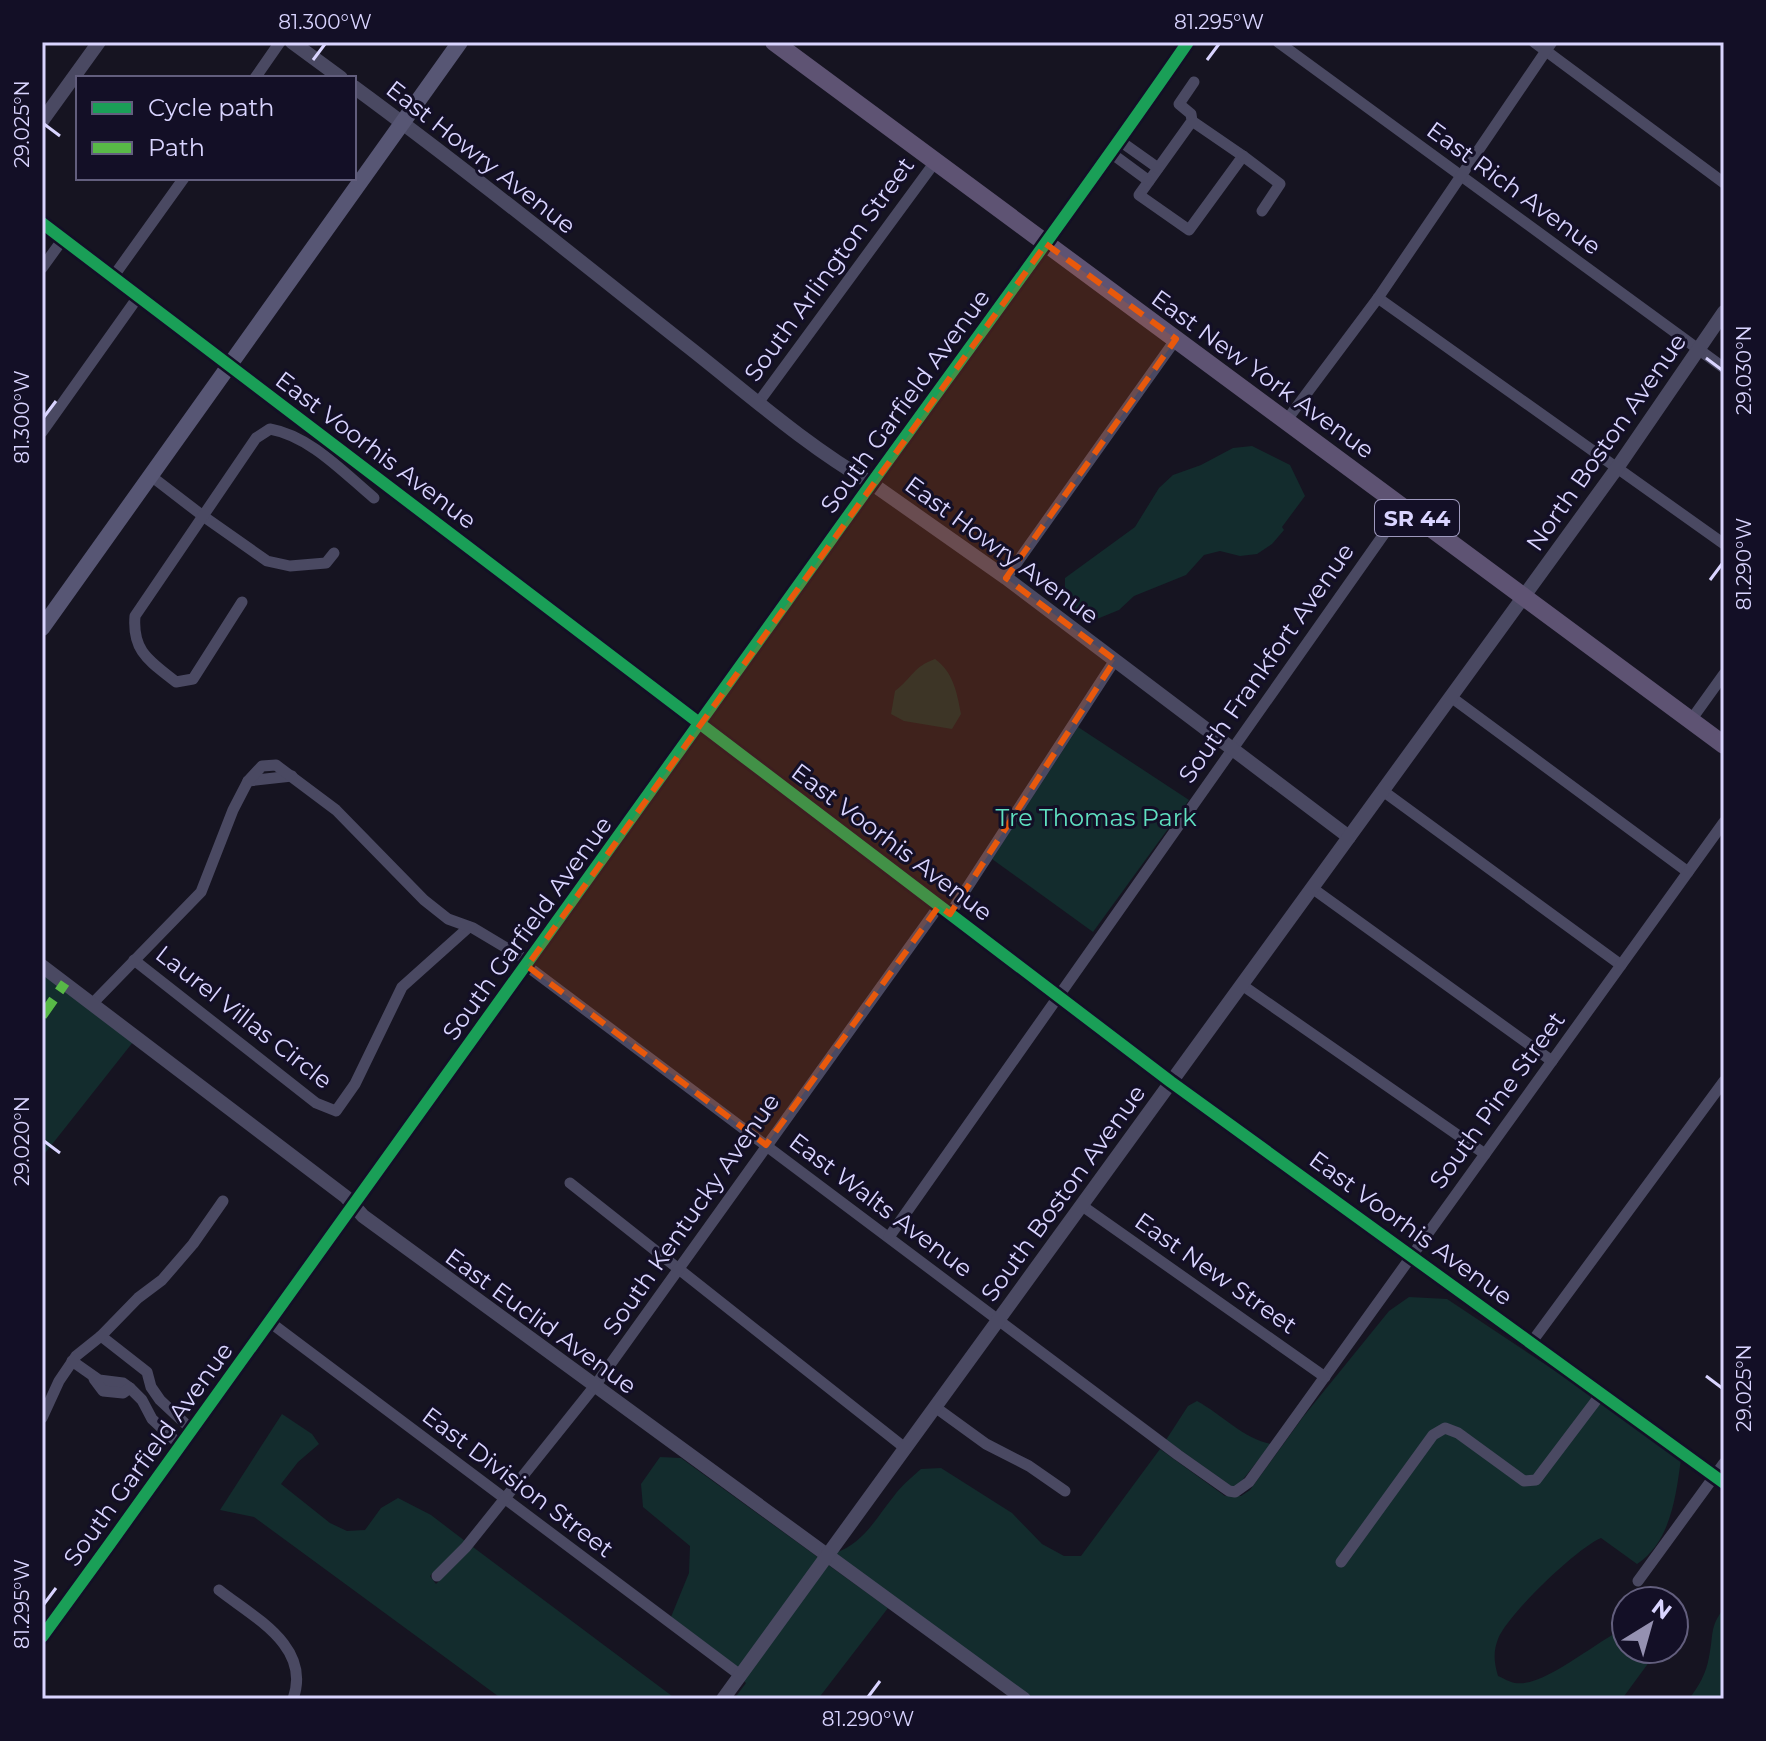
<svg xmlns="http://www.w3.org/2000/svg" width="1766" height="1741" font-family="Montserrat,sans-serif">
<rect width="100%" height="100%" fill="#161421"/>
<g fill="#132c2d">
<path d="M1252,446l38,19 15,31 -23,31 2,3 -12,14 -15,10 -17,2 -20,-5 -16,4 -18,20 -52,21 -15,14 -27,11 -9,-4 -18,-18v-21l70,-51 24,-39 14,-13 28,-10 32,-17z"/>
<path d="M935,659c18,13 22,33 26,55l-9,15 -48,-8 -13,-7 4,-23c16,-12 19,-25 40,-32z"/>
<path d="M1078,727l111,73 -96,132 -101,-73z"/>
<path d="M42,973l91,69 -91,115z"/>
<path d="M1409,1297l38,2 170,113 64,47c-5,36 -10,83 -44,105l-36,-26c-24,10 -94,77 -103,101 -5,13 -4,23 0,37 5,2 11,6 17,7 29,5 82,-43 111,-55v21h29v5l-33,45h-588l-199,-146c28,-9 41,-35 59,-57 7,-10 18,-19 27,-27l20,-1 71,45 30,31 22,12h17l79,-107 65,47h16l9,-6 53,-73 86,-106z"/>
<path d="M1197,1401c24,13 47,38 74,43l-34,43 -6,-1 -65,-46 22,-34z"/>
<path d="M282,1414l30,20 7,10 -21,18 -17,22 49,39 17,8 18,-1 16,-22 17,-10 33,17 34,26 -35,35 6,8 37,-37 203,152h-174l-248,-182 -34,-7z"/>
<path d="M660,1457l21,1 138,100 -80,110 -68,-51 18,-44 1,-27 -47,-39 -2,-23z"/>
<path d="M827,1564l61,44 -70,91h-84l12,-16 -3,-3z"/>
<path d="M1724,1608v91h-35c10,-13 17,-25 20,-42 5,-23 0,-29 15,-49z"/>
</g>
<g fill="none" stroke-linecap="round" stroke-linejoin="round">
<g stroke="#4a4962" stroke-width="11">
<path d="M1278,42l446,326"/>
<path d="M1534,42l190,141"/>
<path d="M255,78l25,-36"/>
<path d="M1192,121l-53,74 50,35 54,-74 -51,-35 -1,-7 -12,-10 15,-22"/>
<path d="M1120,141l38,27"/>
<path d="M1111,153l38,28"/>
<path d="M1243,156l37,28 -18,27"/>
<path d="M42,268l21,-29"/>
<path d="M113,277l71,-99"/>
<path d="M1378,298l346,246"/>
<path d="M758,403l177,-241"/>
<path d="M1286,421l92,-123 174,-256"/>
<path d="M42,432l96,-135"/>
<path d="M151,476l52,40 64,45 23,5 36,-3 8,-10"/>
<path d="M1006,578l170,-239"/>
<path d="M242,602l-49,77 -17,3c-26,-21 -44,-30 -41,-66l121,-178 14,-9c40,7 74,44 104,69"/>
<path d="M1451,697l237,175"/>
<path d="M1691,720l33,-46"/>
<path d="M248,781l44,-5"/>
<path d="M1383,791l238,174"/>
<path d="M1312,888l240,173"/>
<path d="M950,914l165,-254"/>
<path d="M134,960l182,143 20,8 19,-27 47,-97 67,-60"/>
<path d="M527,966l651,489 51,36 6,1 14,-10 475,-660"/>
<path d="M1242,985l243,169"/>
<path d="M92,1004l109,-112 32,-82 15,-29 14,-15 14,-1 60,45 88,90 24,19 25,9 57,34"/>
<path d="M570,1183l335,265"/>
<path d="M1081,1205l244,172"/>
<path d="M889,1237l514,-730"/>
<path d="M271,1323l469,352"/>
<path d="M101,1336l46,36 4,15 9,13 32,30"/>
<path d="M1531,1343l193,-262"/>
<path d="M72,1361l27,19 24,3 7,5 12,12 10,19 29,27"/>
<path d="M94,1379l9,12 20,2 7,-5"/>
<path d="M935,1407l51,37 43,22 36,25"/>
<path d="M42,1418l17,-37 17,-25 25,-20 37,-38 24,-18 31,-36 30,-43"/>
<path d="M1341,1562l92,-127 12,-7 13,5 66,48 12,-1 65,-86"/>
<path d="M437,1576l29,-29 128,-160 345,-481"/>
<path d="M1638,1581l86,-118"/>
<path d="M219,1590c34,27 93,56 74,109"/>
</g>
<g stroke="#4a4962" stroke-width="14">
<path d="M292,42l49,36"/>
<path d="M354,87c113,83 222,171 332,258 60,47 119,100 185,138l135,95 343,259"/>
<path d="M42,121l57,-79"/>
<path d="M42,223l1129,859 553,401"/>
<path d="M42,966l304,231 17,19 661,483"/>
<path d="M42,1637c262,-359 520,-721 778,-1082 122,-171 249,-340 368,-513"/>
<path d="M723,1699l894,-1231 107,-156"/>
</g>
<path stroke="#575674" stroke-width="16" d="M42,628l418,-586"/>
<path stroke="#5e5373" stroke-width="18" d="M774,42l950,703"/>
<path stroke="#58b947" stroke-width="10" stroke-dasharray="20 10" stroke-linecap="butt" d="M42,1016l23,-33"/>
<defs>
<g id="cycleway">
<path d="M42,223l1129,859 553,401"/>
<path d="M42,1637c262,-359 520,-721 778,-1082 122,-171 249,-340 368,-513"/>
</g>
</defs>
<use href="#cycleway" stroke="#130f26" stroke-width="17"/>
<use href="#cycleway" stroke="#1a9f57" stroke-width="12"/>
</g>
<path fill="#e8590c" fill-opacity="0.2" stroke="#e8590c" stroke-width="6" stroke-dasharray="16 10" stroke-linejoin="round" d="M1046,244l130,95 -170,239 109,82 -165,254 -11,-8 -173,239 -239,-179z"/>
<path fill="none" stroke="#d9d4ff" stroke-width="3" d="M313,60l12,-16M1207,60l12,-16M44,124l16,12M1706,358l16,12M44,417l12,-16M1710,580l12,-16M44,1141l16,12M1706,1376l16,12M44,1604l12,-16M868,1697l12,-16"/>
<g text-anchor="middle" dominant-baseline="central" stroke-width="6" stroke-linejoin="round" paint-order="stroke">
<rect fill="#130f26" stroke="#9e99be" stroke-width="2" x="1375" y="500" width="84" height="36" rx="6"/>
<g font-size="22" font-weight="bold" fill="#d9d4ff">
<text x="1417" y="518">SR 44</text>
</g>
<g font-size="24" fill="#d9d4ff" stroke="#130f26">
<text transform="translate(481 157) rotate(38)">East Howry Avenue</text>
<text transform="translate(1514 188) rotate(36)">East Rich Avenue</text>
<text transform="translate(829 269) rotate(-54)">South Arlington Street</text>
<text transform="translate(1263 374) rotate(36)">East New York Avenue</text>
<text transform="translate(905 401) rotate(-54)">South Garfield Avenue</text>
<text transform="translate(1606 442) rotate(-55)">North Boston Avenue</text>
<text transform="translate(376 450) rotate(37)">East Voorhis Avenue</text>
<text transform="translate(1002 550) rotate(36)">East Howry Avenue</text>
<text transform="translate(1266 663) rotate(-55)">South Frankfort Avenue</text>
<text transform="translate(892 842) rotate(37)">East Voorhis Avenue</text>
<text transform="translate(527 928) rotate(-54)">South Garfield Avenue</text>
<text transform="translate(244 1017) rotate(38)">Laurel Villas Circle</text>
<text transform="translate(1497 1100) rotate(-54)">South Pine Street</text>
<text transform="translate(1063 1193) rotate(-54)">South Boston Avenue</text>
<text transform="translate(881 1205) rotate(37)">East Walts Avenue</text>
<text transform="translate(691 1214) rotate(-55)">South Kentucky Avenue</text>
<text transform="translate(1411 1228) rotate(36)">East Voorhis Avenue</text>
<text transform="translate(1216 1273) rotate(35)">East New Street</text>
<text transform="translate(541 1321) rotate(36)">East Euclid Avenue</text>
<text transform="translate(148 1454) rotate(-54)">South Garfield Avenue</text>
<text transform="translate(518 1482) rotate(37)">East Division Street</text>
</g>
<g font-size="24" fill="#5fe0c0" stroke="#130f26">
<text x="1096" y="817">Tre Thomas Park</text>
</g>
</g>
<rect width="1766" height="1741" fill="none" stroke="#130f26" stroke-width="88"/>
<rect x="76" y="76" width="280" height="104" fill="#130f26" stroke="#625e7d" stroke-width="2"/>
<rect x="92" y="102" width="40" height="12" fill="#1a9f57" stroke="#625e7d" stroke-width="2"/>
<text x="148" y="116" font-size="24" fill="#d9d4ff">Cycle path</text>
<rect x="92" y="142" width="40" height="12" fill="#58b947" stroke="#625e7d" stroke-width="2"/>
<text x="148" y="156" font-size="24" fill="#d9d4ff">Path</text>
<g transform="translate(1650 1625) rotate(37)"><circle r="38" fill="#130f26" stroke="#625e7d" stroke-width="2"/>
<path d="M0-6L14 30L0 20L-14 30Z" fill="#9591b1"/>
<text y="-12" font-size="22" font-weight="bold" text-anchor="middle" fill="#d9d4ff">N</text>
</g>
<rect x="44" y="44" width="1678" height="1653" fill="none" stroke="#d9d4ff" stroke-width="3"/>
<g font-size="20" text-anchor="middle" fill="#d9d4ff">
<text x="325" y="29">81.300°W</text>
<text x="1219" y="29">81.295°W</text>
<text transform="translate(22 124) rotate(-90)" y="7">29.025°N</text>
<text transform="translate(1744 370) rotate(-90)" y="7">29.030°N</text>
<text transform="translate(22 417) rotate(-90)" y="7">81.300°W</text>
<text transform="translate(1744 564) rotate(-90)" y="7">81.290°W</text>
<text transform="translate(22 1141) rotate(-90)" y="7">29.020°N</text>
<text transform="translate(1744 1388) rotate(-90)" y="7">29.025°N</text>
<text transform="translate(22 1604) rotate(-90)" y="7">81.295°W</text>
<text x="868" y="1726">81.290°W</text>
</g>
</svg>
